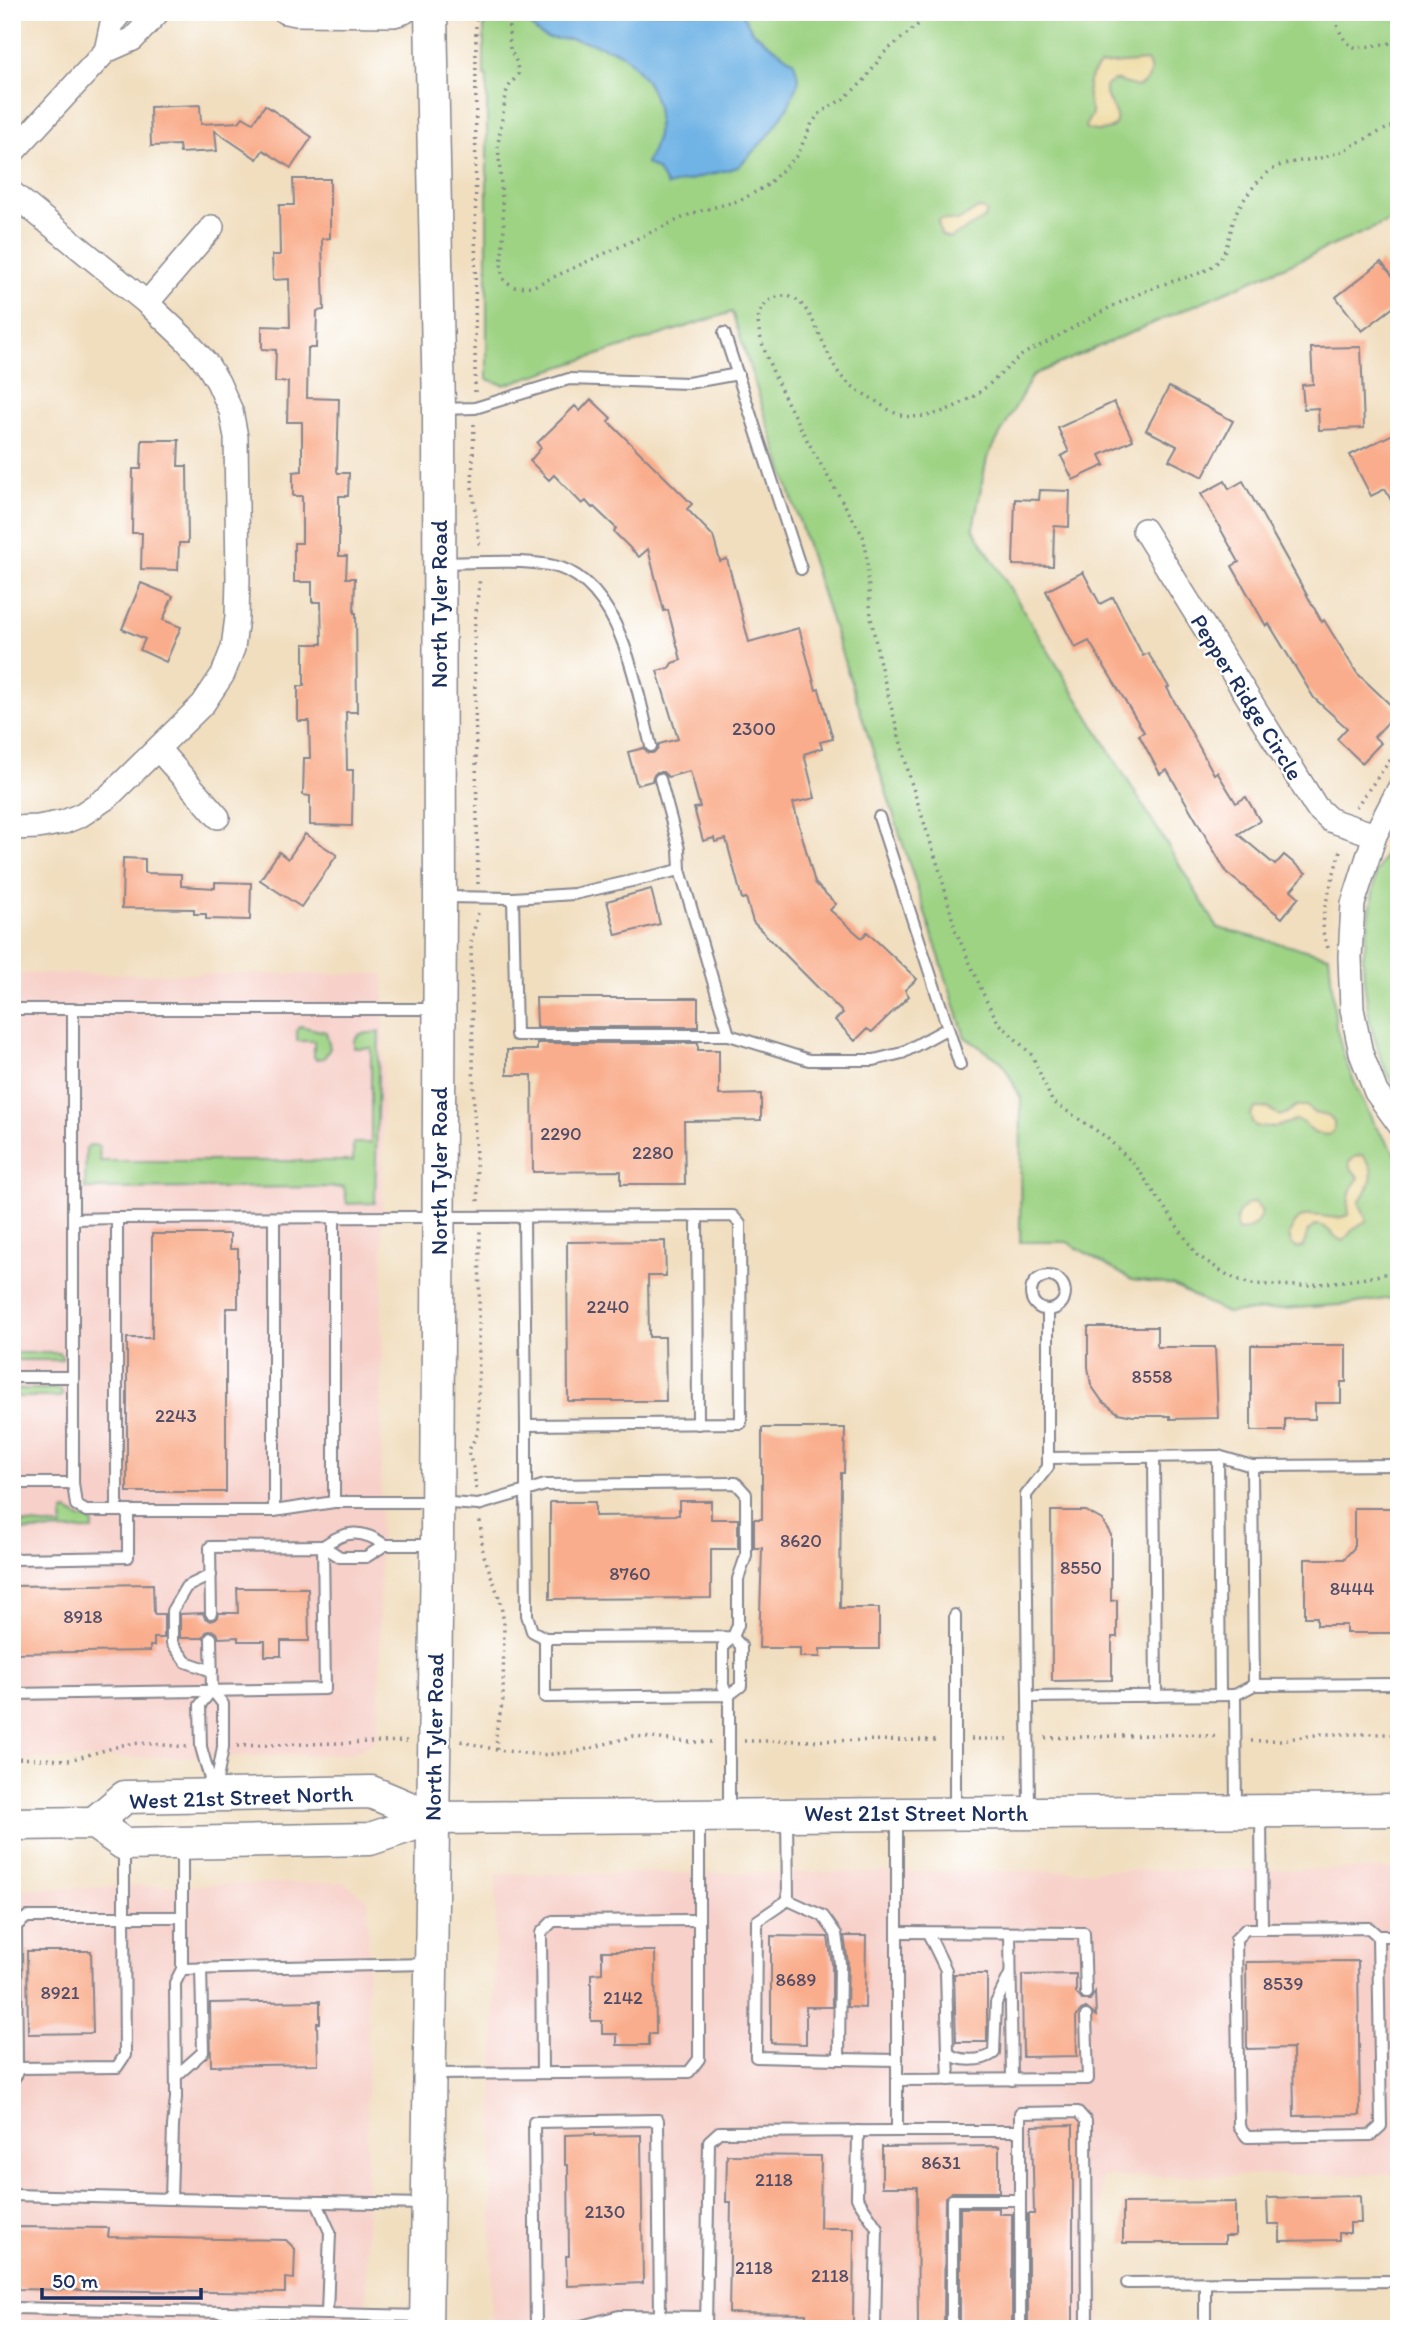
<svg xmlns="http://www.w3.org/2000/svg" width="1411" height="2341" font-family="Itim,sans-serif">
<rect width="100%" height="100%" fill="#fff"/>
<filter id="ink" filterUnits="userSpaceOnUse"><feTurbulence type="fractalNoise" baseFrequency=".0143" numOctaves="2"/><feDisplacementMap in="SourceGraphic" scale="14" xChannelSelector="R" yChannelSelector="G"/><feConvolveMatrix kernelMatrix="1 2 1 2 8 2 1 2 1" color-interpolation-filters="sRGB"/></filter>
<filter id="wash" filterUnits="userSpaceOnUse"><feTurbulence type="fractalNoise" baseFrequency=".00686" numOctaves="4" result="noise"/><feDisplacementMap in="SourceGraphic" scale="28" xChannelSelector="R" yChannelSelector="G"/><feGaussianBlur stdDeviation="1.57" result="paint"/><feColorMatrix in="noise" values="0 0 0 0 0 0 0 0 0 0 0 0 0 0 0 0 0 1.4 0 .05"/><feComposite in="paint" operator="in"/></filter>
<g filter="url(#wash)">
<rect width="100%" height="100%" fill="#f1debf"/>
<g fill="#f7d0c9">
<path d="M12,974h372l-5,742 -4,25 -24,13 -339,6z"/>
<path d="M1399,1869v305l-298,3v152h-610l5,-455z"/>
<path d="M344,1882l24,18 -2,429 -354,-1v-435l6,-4z"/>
</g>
<g fill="#9ed384" stroke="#5c8171" stroke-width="2">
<path d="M484,12h915v205l-366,158 -46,83 -14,70 245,400 111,28 7,71 8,30 13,32 18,37 24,32v139l-47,7 -126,9 -54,-28 -40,-5 -65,-38h-47l1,-144 -19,-36 -37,-25 -233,-725 -228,73 -17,-6v-302l-3,-1z"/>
<path d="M1399,825v271l-18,-37 -11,-37 -6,-41 -1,-23 13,-85z"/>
<path d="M300,1026l26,6 4,16 -6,10 -8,1 -2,-2v-16h-17v-11z"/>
<path d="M379,1032l-4,171 -28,1 -3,-17 -259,2 1,-40 4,-4 9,1 1,15h253v-18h18v-95h-17v-8l6,-6z"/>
<path d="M12,1353h47l4,5 -3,2h-48z"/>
<path d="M12,1389h48l3,6 -3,2h-48z"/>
<path d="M67,1511l15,8h7l4,4v7l-81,1v-9l50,5 1,-15z"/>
</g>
<g fill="#eeda9e" stroke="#84847e" stroke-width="2">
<path d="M1147,61c8,12 1,21 -10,26l-22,-7 -10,6c-3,14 24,34 4,43 -7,3 -16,2 -23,0l-1,-3 7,-12c-6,-17 -8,-36 8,-49z"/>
<path d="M978,208l7,2 2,3 -3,6 -34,19 -9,-3 -3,-13 2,-3 18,2z"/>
<path d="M1296,1106h10l8,7 14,3 6,6v8l-5,5 -15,-2 -10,-10 -8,-3 -20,7h-19l-5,-5 -2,-8 6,-6h11l13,8 7,-3z"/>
<path d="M1362,1155c18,16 8,30 -3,47l8,18 -14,9 -9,12c-12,-2 -14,-16 -28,-16l-8,6 -5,16 -6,1 -6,-4 -2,-9c13,-37 37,-9 59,-20 1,-16 -1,-24 11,-37l-9,-11 -1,-5 7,-6z"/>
<path d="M1255,1202l7,10c-4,12 -11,19 -24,19 -6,-13 3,-27 17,-29z"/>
</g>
<path fill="#70b3e5" stroke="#4671a2" stroke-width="2" d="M527,12h214l12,20 41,30 5,18 -11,27 -18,27 -32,33 -71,19 -9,-15 -12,-8c20,-35 15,-69 -12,-97 -5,-6 -10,-12 -16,-14 -14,-5 -32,-11 -47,-13 -9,-1 -19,1 -26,-2 -11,-5 -17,-14 -18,-25z"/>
<g id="blocks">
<g fill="#f9ad8c">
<path d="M200,105l1,19 38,-2 4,-5 10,6 12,-18 47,32 -21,31 -28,-18 -6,9 -42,-28 2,20 -37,2 -1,-8 -28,1 -1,-39z"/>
<path d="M293,179h37v59l-8,1 2,71 -7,1 -1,37h-8l-1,50 32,1 -2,72 1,2h11l-1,23h-9v60h8l-1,22h9l-1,35h2l1,99h-11l1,58h6l-1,56 -42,-1v-29l-7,-1 1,-37h6l-1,-37h-11v-35h6v-42h18l-1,-42h-9v-20h-18v-39h8v-47h-9v-24l9,-1v-49h-15l1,-40h-13l1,-32 -14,-1v-23l28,1 -1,-48 -16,1 -1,-25h8l-1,-50h15z"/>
<path d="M1381,262l18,22v19l-37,28 -26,-34z"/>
<path d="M1361,347l3,81 -45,2 -1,-22 -14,1 -2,-24 11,-1 -2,-36z"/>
<path d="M1169,387l64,34 -30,56 -34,-17 8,-14 -31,-16z"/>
<path d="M591,399l20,19 -3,3 84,83 -5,5 26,27 7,25 7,-2 22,83 50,-14 17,62 3,-1 14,50 -13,3 2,6 -18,6 11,44 -22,5 22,80 21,21 -6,6 32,28 5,-6 50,47 -12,11 4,6 -37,36 -5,-3 -12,12 -20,-21 8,-7 -90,-91 -7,-24 -4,1 -16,-60 -11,3 -1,-4 -11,3 -9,-33 6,-1 -10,-36 -22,6 -5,-5h-6l-4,4 -1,5 -15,4 -9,-33 16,-4 4,5h5l5,-4 1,-5 19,-5 -21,-68 12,-3 3,-5 9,-3 -13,-50 -4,1 -16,-62 -9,8 -25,-25 2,-4 -22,-21 -2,1 -6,-7 -4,3 -28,-29 -5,5 -19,-19 11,-13 -4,-5 38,-37 5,5z"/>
<path d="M1114,402l19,38 -33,15 5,10 -32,15 -12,-24 8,-4 -11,-24z"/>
<path d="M1399,431v84l-14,-26 -14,7 -21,-41z"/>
<path d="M142,440h37l-1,26h9l1,77h-9l-1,27 -37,-1 1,-36h-10l1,-64h8z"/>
<path d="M1225,481l4,8 14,-8 79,141 2,-2 33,53 41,39 -24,25 7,6 -19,20 -25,-24 10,-11 -33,-30 -45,-74 -3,2 -34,-60 7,-4 -38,-68z"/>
<path d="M1040,490l30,1 -1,36 -15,-1 -1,40 -40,-1 2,-66 24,1z"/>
<path d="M1083,572l17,32 13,-7 30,59 5,-3 21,34 -2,1 47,86 3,-2 19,31 10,-6 14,24 -22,13 37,31 9,-10 22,18 -15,17 8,7 -17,21 -55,-45 -60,-103 -7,4 -21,-39 5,-3 -55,-91 -14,7 -29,-57z"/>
<path d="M141,583l32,13 -10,24 18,7 -15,35 -26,-12 5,-11 -23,-10z"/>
<path d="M305,834l32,21 -36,52 -41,-27 19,-28 9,7z"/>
<path d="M123,858l22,1v14l36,1v12l34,2v-6l36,1 -1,37 -44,-1v-5h-12v-5l-72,-1z"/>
<path d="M651,889l9,35 -44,11 -9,-34z"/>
<path d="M536,998h162v29h-161z"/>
<path d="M537,1043h161v7h21v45l42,-1v26l-77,1 1,63h-64v-13l-88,1 -1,-97h-25v-25h30z"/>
<path d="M152,1234h78v15h8v59h-12v184h-99v-154h25z"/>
<path d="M665,1241l1,35h-18l1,61h16l1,64h-98l-1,-159z"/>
<path d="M1088,1327h69v20h58l3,71 -48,1v-3h-37l-15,-3 -16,-12 -11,-16 -3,-18z"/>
<path d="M1251,1345h95v37h-5v21h-26v16h-30v12h-34z"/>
<path d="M762,1428h83l-1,45h-3l-1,135h39v41h-59v8h-20v-9h-41l3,-100h-8v-29h8z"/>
<path d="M679,1501h32v18h27v30h-27v49l-161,1v-97h45v14l84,-1z"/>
<path d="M1354,1508h45v125h-53v-8h-29v-8h-12v-58h39l10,-11z"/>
<path d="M1051,1511h35l16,9 9,15v66l6,-1v37h-5v43l-60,1z"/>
<path d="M153,1584l1,30h10v24h-10v8h-4v5l-138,2v-67z"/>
<path d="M237,1588h71l1,53h-28v15h-16v-15h-27v-4l-19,1 -2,-5 -5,-3 -6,2 -3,6h-23v-24l23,-1 2,5 5,3 6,-2 3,-6h19z"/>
<path d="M771,1936l57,1 4,27v43h-26v37l-35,-1z"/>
<path d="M844,1936h22l-1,72 -18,-1 1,-44z"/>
<path d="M27,1951h64l2,82 -65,1z"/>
<path d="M602,1951h53l1,83h-7v11h-32v-11h-15v-13h-11v-47l11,-1z"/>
<path d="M1358,1961l2,154 -66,1 -1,-68 -46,1 -1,-87z"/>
<path d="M954,1974h33v68h-31z"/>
<path d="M1076,1974v19l6,7h8l5,-8 1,24 -10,-8 -5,2 -5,7 1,39 -54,1 -1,-82z"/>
<path d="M320,2001v22h-3l1,41 -107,2 -1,-63z"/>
<path d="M1073,2125v204h-45v-115h6l-2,-88z"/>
<path d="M595,2134v2l46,-1 2,148 -76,3 -1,-30h3l-1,-91h-3v-30z"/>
<path d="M999,2146v46h-47l-7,5 -1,132h-26l-1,-142h-35v-40z"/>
<path d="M727,2155l94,1 -1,72h34l-1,94 -47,-1v-7l-77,-1 2,-111h-5z"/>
<path d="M1360,2196l1,27h-11v10h-11v7l-59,1v-17h-12l-1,-26z"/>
<path d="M1235,2202v34h-10v7h-102v-40z"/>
<path d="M960,2208h39v6h13v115h-52z"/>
<path d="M12,2227l97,1 -1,9 178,3 9,9 -1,30 -9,-1v15l-273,-4z"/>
</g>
</g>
</g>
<g filter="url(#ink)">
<use href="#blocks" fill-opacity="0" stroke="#86868e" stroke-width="2"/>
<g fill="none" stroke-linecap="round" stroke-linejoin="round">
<defs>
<g id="lane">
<path d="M724,333l77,236"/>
<path d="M441,409l34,-1 94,-29 119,4 50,-9"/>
<path d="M441,563c35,0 73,-4 108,2 72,12 87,123 102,181"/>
<path d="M879,817l81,248"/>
<path d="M444,897l69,1 61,-4 106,-24"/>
<path d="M513,898l3,137h213l-49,-165 -1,-21 -19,-70"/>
<path d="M12,1009h424"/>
<path d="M729,1035l80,25h65l28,-7 46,-25"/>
<path d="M697,1216l1,208"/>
<path d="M334,1217v285"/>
<path d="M524,1217l2,208 215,-2 -1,-199 -7,-8c-206,0 -411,2 -616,2v293h157l60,-9h103l41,3 48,-14v-66"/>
<path d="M274,1218v293"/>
<path d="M73,1219l44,-1"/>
<circle cx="1048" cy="1293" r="17"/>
<path d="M12,1377h61v-368"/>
<path d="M1218,1456l2,239"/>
<path d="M1154,1457l2,239"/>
<path d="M1048,1458l170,-2 34,10"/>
<path d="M12,1483h61v-106"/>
<path d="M73,1483l3,22 10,6h31"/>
<path d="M323,1546c23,-16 39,-17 62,-1"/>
<path d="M12,1559l116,-2v-46"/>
<path d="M211,1575l-25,12 -14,24v32l14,19 26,9"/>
<path d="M211,1613l-1,-66 113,-1 17,11h26l19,-12h50"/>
<path d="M955,1615v195"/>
<path d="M211,1638l1,52 -12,15 1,42 13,46"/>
<path d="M545,1638v59l184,-2 12,-9v-40l-8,-9 -188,1 -13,-7 -5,-16 -1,-124 19,-6 191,-2 10,11v62l-8,23v46l-5,12 -10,9v40l6,9v117"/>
<path d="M1254,1685l145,-1"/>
<path d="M212,1690l11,14v43l-8,44"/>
<path d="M12,1694l313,-5 -2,-143"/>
<path d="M1028,1697l-2,-202 22,-28v-157"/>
<path d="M1236,1808l-1,-113 19,-10 -2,-219 147,-1"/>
<path d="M1029,1809l-1,-112 207,-2"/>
<path d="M1261,1813l1,116h-16l-10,10 3,188 8,10 124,-2 10,-9 -3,-190 -9,-8 -107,1"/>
<path d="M897,1816v315h123v-18l58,-1 8,9 1,208"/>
<path d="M787,1817l1,83 35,16 13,18 4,29 -1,96 -83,-2 1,-136 31,-21"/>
<path d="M182,1846v123l246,-5"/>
<path d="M124,1847v70h58"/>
<path d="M27,1917h97l1,138 -8,12 -100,1 -1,-142z"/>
<path d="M897,1932l187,1 2,60"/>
<path d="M928,1933l18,37 2,83c11,9 34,9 46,0l2,-50 14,-29"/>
<path d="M1010,1933l2,147"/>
<path d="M1378,1936h21"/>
<path d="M182,1969l-7,14 1,115 -3,28 -2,73 255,5"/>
<path d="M948,2053l1,27"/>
<path d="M839,2059l58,1"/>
<path d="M542,2073l-1,-140 12,-12 146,-1"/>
<path d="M433,2074l256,-2 10,-13v-240"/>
<path d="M176,2076l27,-24 -2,-84"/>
<path d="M897,2080l191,-1 -2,-63"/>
<path d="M12,2081l5,-7v-6"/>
<path d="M858,2131l-1,67 20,30 -2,101"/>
<path d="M1020,2131v198"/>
<path d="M12,2195l159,4"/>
<path d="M317,2203l13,29 -3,82 97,2"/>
<path d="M1127,2283l272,-2"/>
<path d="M1205,2283v46"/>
<path d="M12,2308l315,6"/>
<path d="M536,2329l-2,-207 124,-2 2,197"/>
<path d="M570,2329l49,-13 87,1"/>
<path d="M706,2329l3,-188 10,-9 178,-1"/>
<path d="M952,2329v-129h68"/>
</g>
<g id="street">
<path d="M285,12l11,2 98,1 10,-3"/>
<path d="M106,51l6,-28 9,-11"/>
<path d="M12,153l94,-102 27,-12 25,-27"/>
<path d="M12,193l135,110 38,36 22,25 11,18 13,29 5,26 2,141 -1,39 -4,31 -10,26 -20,30 -95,93 -27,18 -17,7 -26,5 -26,1"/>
<path d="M147,303l65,-76"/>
<path d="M1144,530l172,277 14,13 45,15"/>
<path d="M158,749l60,68"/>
<path d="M1399,789l-24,46 -22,69 -3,53 2,52 9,44 15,39 23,32"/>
</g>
<g id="secondary">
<path d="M94,1823l31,-26 246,-5 62,26"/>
<path d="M12,1824l82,-1 30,21 246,-5 63,-21 966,-8"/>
<path d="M426,2329l11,-784 3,-648 -1,-488 -8,-397"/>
</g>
</defs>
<use href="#lane" stroke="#86868e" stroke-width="14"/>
<use href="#street" stroke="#86868e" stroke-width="26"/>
<use href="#secondary" stroke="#86868e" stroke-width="35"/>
<g stroke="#86868e" stroke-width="3.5" stroke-dasharray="2 5" stroke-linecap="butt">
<path d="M508,12l2,37 7,14 1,11 -11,15 -9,55 6,83 -3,42 3,11 10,7 20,-1 159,-73 48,-13 25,-14 31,-30 15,-33 9,-11 22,-13 20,-17 21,-29 49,-41"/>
<path d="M1332,12c6,14 9,31 25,36l42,-6"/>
<path d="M1399,125c-25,6 -44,22 -68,30 -14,5 -28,5 -42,8 -24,5 -37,25 -50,44 -10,17 -8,45 -25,58 -13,10 -28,12 -44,17 -20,6 -40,16 -59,25 -20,10 -40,22 -60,33 -11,6 -24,11 -33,18 -14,13 -28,27 -44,38 -21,13 -51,27 -76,18 -9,-3 -19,-11 -27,-16 -14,-8 -28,-16 -36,-31 -11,-19 -18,-44 -32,-61 -12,-16 -34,-12 -43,6 -16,33 83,189 103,224l3,13 5,69 9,46 31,118 30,93 14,54 31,71 12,22 34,33 20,46 54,36 30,29 61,89 32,21 21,8 51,2 60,-7 38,-8"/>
<path d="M475,392l1,-380"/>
<path d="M474,424l-2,63 8,62"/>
<path d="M1356,807l43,-59"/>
<path d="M478,884l-4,-254 6,-53"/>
<path d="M478,913l-7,30 3,170 4,89"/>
<path d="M1328,948l-5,-16 1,-22 17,-63"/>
<path d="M476,1489l-2,-19 -6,-18 10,-20 2,-202"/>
<path d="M480,1521l3,32 17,47 4,23 -1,77 -7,32 1,18"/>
<path d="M1045,1738l145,-4 29,3"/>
<path d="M971,1739h42"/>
<path d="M461,1741l36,9 44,5 35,-3 58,-16 54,6h27"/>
<path d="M744,1741l195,-1"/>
<path d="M1251,1741l29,-1 42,-6h77"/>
<path d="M237,1746l171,-5"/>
<path d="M12,1758l58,2 53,-15 17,-2 48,4"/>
</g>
<use href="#lane" stroke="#fff" stroke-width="10"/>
<use href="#street" stroke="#fff" stroke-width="23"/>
<use href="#secondary" stroke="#fff" stroke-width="32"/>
</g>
</g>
<g text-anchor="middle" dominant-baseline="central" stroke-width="5" stroke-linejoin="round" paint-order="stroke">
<g font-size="19" fill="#524e6a">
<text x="754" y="728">2300</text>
<text x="561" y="1133">2290</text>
<text x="653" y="1152">2280</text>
<text x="608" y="1306">2240</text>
<text x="1152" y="1376">8558</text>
<text x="176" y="1415">2243</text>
<text x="801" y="1540">8620</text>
<text x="1081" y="1567">8550</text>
<text x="630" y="1573">8760</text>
<text x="1352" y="1588">8444</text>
<text x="83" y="1616">8918</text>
<text x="796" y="1979">8689</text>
<text x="1283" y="1983">8539</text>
<text x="60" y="1992">8921</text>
<text x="623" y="1997">2142</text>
<text x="941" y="2162">8631</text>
<text x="774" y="2179">2118</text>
<text x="605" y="2211">2130</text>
<text x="754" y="2267">2118</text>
<text x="830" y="2275">2118</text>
</g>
<g font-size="23" fill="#1b2f5e" stroke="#fff">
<text transform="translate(439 604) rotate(-90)">North Tyler Road</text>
<text transform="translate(1247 697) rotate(58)">Pepper Ridge Circle</text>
<text transform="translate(439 1171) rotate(-90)">North Tyler Road</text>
<text transform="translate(434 1737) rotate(-89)">North Tyler Road</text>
<text transform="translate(241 1797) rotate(-2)">West 21st Street North</text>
<text x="916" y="1813">West 21st Street North</text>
</g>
</g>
<rect width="1411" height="2341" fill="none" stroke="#fff" stroke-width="42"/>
<path d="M42 2288v10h159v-10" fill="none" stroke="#1b2f5e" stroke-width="3.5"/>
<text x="52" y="2288" font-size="21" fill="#1b2f5e" stroke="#ffffff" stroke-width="5" paint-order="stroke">50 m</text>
</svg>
